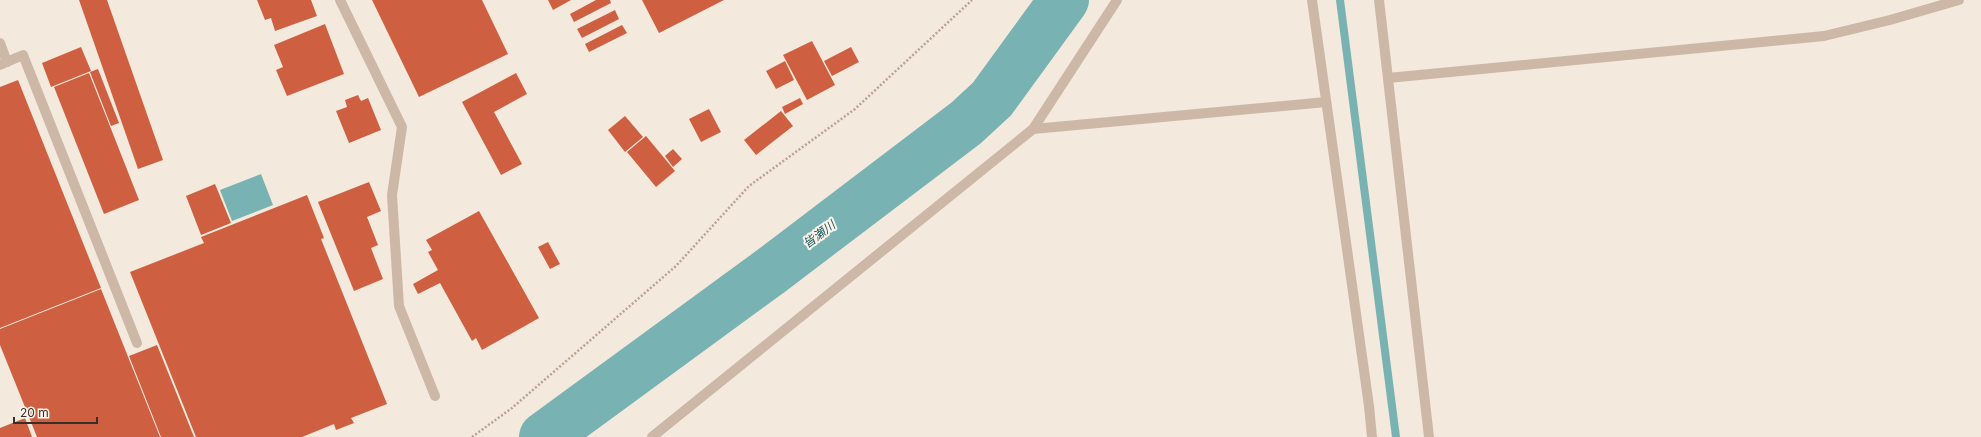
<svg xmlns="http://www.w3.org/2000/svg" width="1981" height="437" font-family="Inter,'Noto Sans JP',sans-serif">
<rect width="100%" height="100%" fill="#f4e9dd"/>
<path fill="#79b2b3" d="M261,174l12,31 -41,16 -12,-31z"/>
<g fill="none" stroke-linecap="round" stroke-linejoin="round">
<path stroke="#79b2b3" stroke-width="8" d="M1340,0l56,437"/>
<path stroke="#79b2b3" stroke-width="50" d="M544,437l227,-166 195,-148 26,-24 72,-99"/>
</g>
<g fill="#ce6041">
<path d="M79,0h28l56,160 -25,9z"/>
<path d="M257,0h54l6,16 -42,15 -4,-13 -6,2z"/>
<path d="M372,0h110l26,54 -89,43z"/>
<path d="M548,0h23l-18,10z"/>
<path d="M596,0h14l1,3 -37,19 -4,-8z"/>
<path d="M642,0h82l-65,33z"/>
<path d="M615,10l4,9 -37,19 -5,-9z"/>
<path d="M325,24l19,50 -57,22 -11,-26 7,-3 -9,-22z"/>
<path d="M622,25l5,8 -38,19 -4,-8z"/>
<path d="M812,41l23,44 -28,15 -24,-45z"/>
<path d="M81,47l10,24 -40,16 -9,-24z"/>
<path d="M851,47l8,15 -27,14 -8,-15z"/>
<path d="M785,61l9,19 -18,9 -10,-18z"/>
<path d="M98,69l21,54 -8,3 -21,-54z"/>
<path d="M89,73l50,127 -35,14 -50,-127z"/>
<path d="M516,73l11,21 -33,18 28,52 -21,11 -39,-73z"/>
<path d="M18,80l83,208 -101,40v-241z"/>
<path d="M358,95l3,6 7,-3 13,32 -32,13 -13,-32 11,-4 -2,-7z"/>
<path d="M800,98l3,6 -18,10 -3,-7z"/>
<path d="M709,109l12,23 -20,10 -12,-23z"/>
<path d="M781,111l12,15 -37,29 -12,-15z"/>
<path d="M625,116l18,21 -18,15 -17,-22z"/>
<path d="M646,136l29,35 -19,16 -29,-35z"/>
<path d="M673,149l9,10 -9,8 -8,-11z"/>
<path d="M369,182l12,29 -14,6 11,28 -7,3 12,31 -29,12 -36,-89z"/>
<path d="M215,184l16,39 -30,12 -15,-39z"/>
<path d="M307,195l17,43 -3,1 66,165 -36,14 3,5 -18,7 -2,-6 -32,13h-106l-66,-165 74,-29 -3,-6z"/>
<path d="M479,211l60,107 -57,32 -6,-12 -4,3 -32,-58 -22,11 -5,-10 25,-14 -10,-18 4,-2 -6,-10z"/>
<path d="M548,242l12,22 -10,5 -12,-22z"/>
<path d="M101,289l59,148h-123l-37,-92v-16z"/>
<path d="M157,345l37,92h-33l-32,-81z"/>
<path d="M25,418l7,19h-32v-9z"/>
</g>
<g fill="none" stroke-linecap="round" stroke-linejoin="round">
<path stroke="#b9a291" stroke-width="2.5" stroke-dasharray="2 2" stroke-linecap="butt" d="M472,437l40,-29 164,-142 73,-80 106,-77 117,-109"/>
<g stroke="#cdb8a7" stroke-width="10">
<path d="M340,0l62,127 -10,68 7,111 36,90"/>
<path d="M0,43l7,19"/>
<path d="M0,65l23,-10 114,288"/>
<path d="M1388,78l436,-42 66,-16 69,-20"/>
</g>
<g stroke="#cdb8a7" stroke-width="10">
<path d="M1312,0l57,406 3,31"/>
<path d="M1379,0l50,437"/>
<path d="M1033,129l293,-27"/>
<path d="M652,437l381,-308 84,-129"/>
</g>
</g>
<g text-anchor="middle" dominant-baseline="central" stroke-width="4" stroke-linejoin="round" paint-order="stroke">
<g font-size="12" font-style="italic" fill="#1b5b5e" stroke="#fbf3ea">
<text transform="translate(819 234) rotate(-37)">皆瀬川</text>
</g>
</g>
<path d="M14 417v6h83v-6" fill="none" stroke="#392d28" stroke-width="2"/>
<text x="20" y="417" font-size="12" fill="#392d28" stroke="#fbf3ea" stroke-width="3" paint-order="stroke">20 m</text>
</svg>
